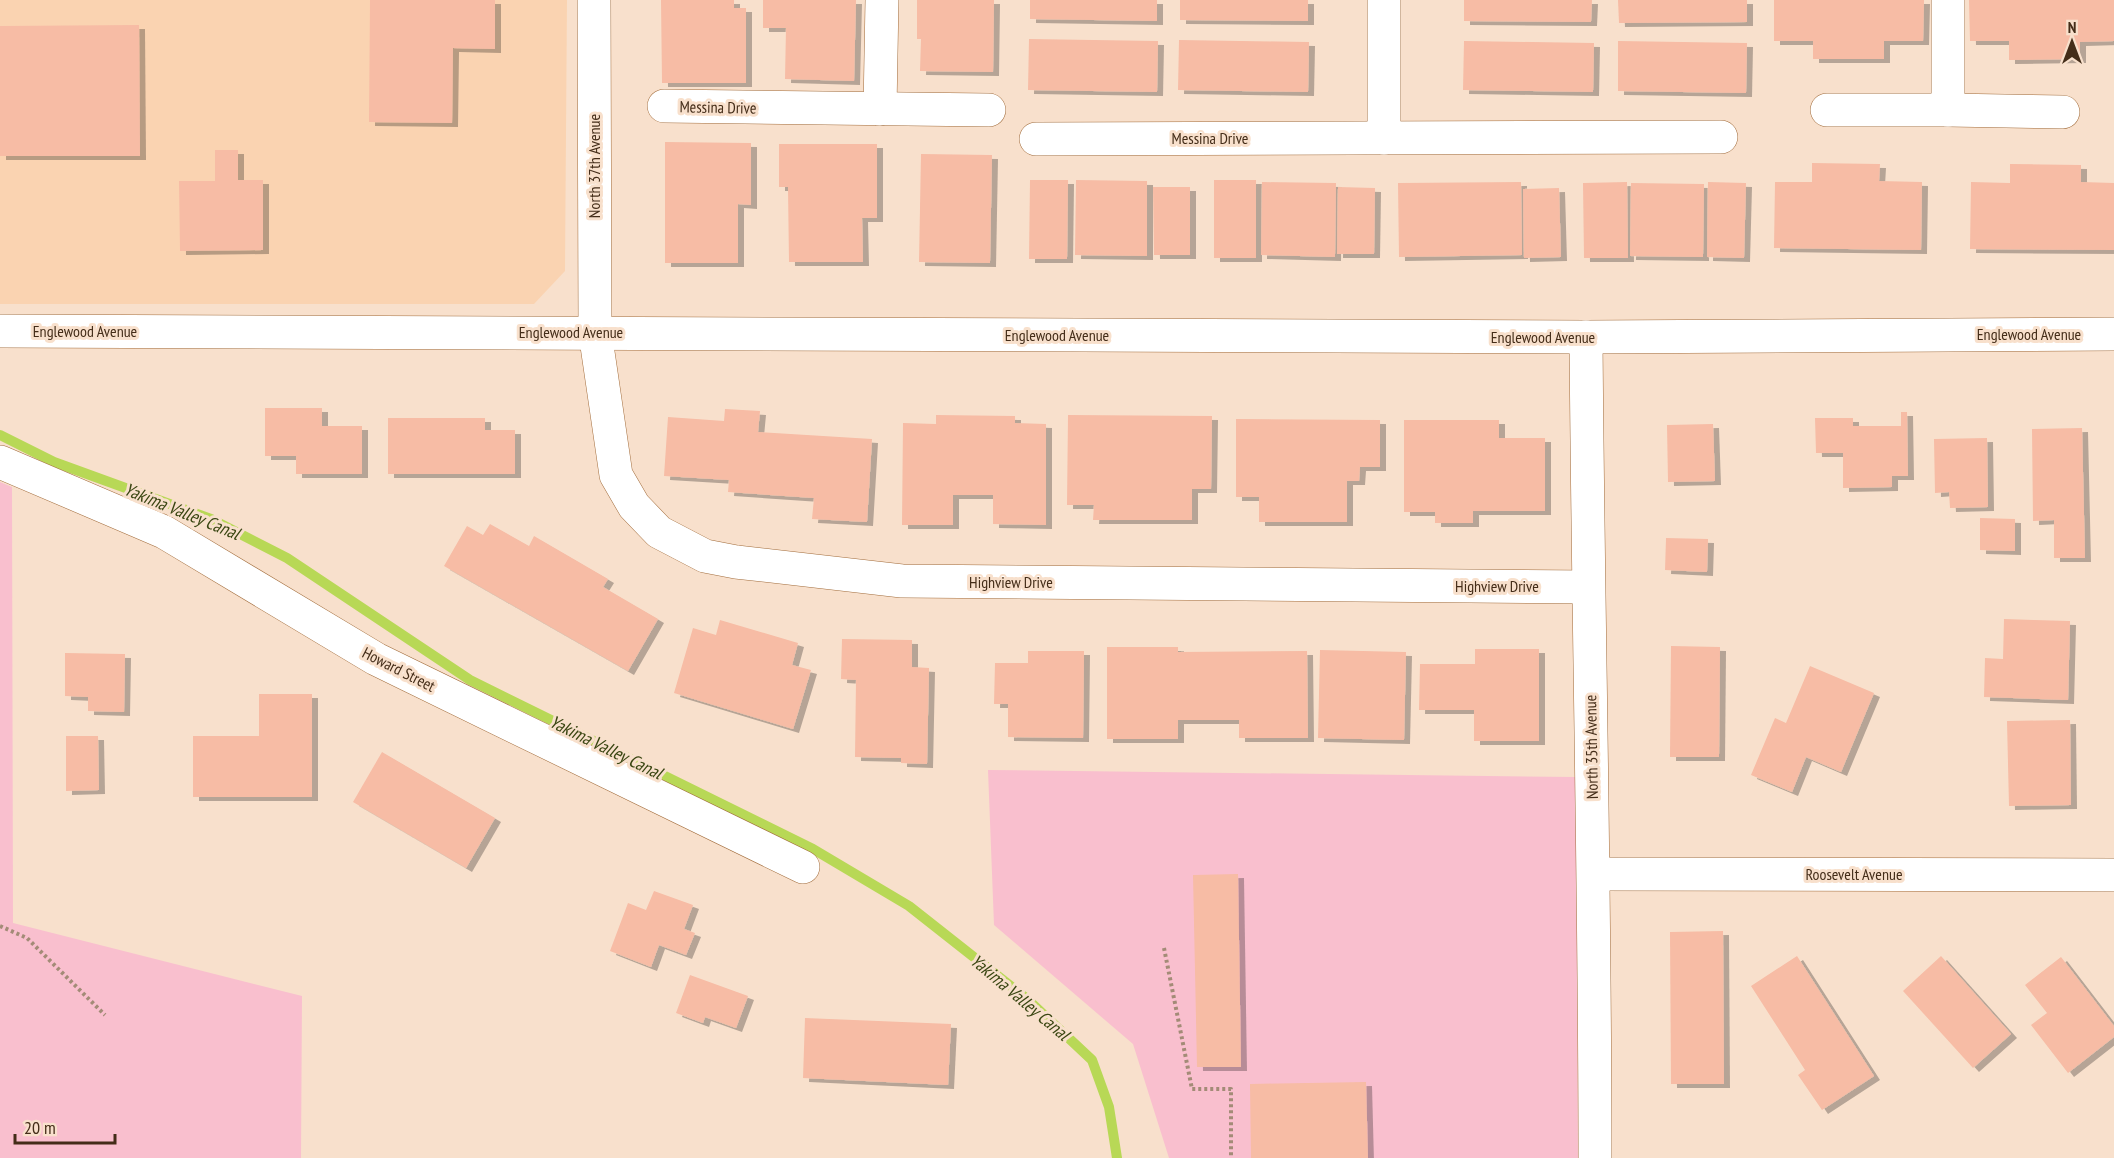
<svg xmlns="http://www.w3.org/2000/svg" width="2114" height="1158" font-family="'PT Sans Narrow',sans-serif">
<defs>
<filter id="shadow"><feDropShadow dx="6" dy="4" stdDeviation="0" flood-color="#0004"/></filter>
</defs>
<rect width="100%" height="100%" fill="#f8e0cc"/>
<path fill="#fad3b1" d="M0,0h567l-2,271 -31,33h-534z"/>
<g fill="#f9bfce">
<path d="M0,482l12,5 1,436 289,73 -1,162h-301z"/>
<path d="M988,770l588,7 2,381h-409l-36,-114 -139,-119z"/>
</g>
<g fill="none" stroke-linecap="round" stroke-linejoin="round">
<path stroke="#b8d856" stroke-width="10" d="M0,435l54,27 157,57 76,39 183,122 343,169 96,57 118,93 65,61 17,47 8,51"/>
</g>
<g fill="#f7bca5" filter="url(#shadow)">
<path d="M370,0h125v49l-42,-1 -1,75 -83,-1z"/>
<path d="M661,0h73v8h12v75h-84z"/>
<path d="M763,0h93l-2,81 -69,-2 1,-51h-23z"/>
<path d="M917,0h77l-1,72 -73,-1 1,-32h-4z"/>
<path d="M1030,0h127v21l-127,-2z"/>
<path d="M1180,0h128v21l-128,-1z"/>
<path d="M1464,0h128l-1,22 -127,-1z"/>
<path d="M1618,0h129v22l-128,1z"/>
<path d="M1774,0h150l-1,41h-39v18h-71v-18h-39z"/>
<path d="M1969,0h145v41l-34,1v17l-71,1v-19h-39z"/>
<path d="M139,25l1,131h-140v-130z"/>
<path d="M1029,39l129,2 -1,51 -129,-2z"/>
<path d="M1179,40l130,2 -1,50 -130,-2z"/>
<path d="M1464,41l130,2 -1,49 -130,-2z"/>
<path d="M1618,41l129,2 -1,50 -128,-2z"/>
<path d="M665,142l86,1v62l-13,-1v59h-73z"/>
<path d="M779,144h98v74h-15l1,44h-74l-1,-75h-9z"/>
<path d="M215,150h23v30h25v70l-83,1 -1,-70h36z"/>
<path d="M921,154l71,1 -2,108 -71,-1z"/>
<path d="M1812,163l68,1 -1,17 43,1 -1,68 -147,-2 1,-66h37z"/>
<path d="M2010,164l71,1v17l33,1v67l-144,-1 1,-67 39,1z"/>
<path d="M1030,180h38l-1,79h-38z"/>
<path d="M1076,180l71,1v75l-72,-1z"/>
<rect x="1214" y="180" width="42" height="78"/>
<path d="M1262,182l74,1 -1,74 -74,-2z"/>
<path d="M1521,182l1,73 -123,2 -1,-74z"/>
<path d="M1627,182l1,76h-44l-1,-75z"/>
<path d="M1708,182l38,1 -2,75 -37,-1z"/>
<path d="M1631,183l73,1 -1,73 -73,-1z"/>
<path d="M1153,187h37v68h-36z"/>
<path d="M1338,187l37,1 -1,66h-37z"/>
<path d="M1559,188l2,69 -37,1 -1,-69z"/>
<path d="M265,408h57v18h40v48h-66v-18h-31z"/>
<path d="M725,409l35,2 -2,21 114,7 -5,83 -55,-3 2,-21 -86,-6 1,-12 -65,-4 4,-59 56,4z"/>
<path d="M1901,412h6l1,64h-16v11l-49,1v-35h-27l-1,-35h38v8h48z"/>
<path d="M936,415l79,1v7l31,1v101l-53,-1v-29h-40v30h-51l1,-102 33,1z"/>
<path d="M1068,415l144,1 -1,73h-19v31h-99l1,-15h-27z"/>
<path d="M388,418h97v12h30v44h-127z"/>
<path d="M1236,419l144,1v47h-20l-1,14h-12v41h-88v-25h-23z"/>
<path d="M1404,420h95v18h46v73h-72v12h-38v-11h-31z"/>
<path d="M1713,424l2,57 -47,1 -1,-57z"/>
<path d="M2082,428l3,130h-31v-38l-21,1 -1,-92z"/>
<path d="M1987,438l1,69 -38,1 -1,-16 -14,1 -1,-54z"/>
<path d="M1980,518l35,1v32l-35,-1z"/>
<path d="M490,524l39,22 5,-10 74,43 -5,8 55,32 -30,52 -184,-105 23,-40 16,9z"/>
<path d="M1666,538l42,1 -1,33 -42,-2z"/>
<path d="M2004,619l66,2 -2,79 -84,-3 1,-39 18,1z"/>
<path d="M720,620l78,23 -6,22 19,5 -18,59 -119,-36 19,-65 23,7z"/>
<path d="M842,639l70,1v27l17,1 -2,96 -26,-1v-5l-46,-1 1,-77 -15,-1z"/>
<path d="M1671,646l49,1 -1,110h-49z"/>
<path d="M1107,647h71v5l129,-1 1,87h-69v-18h-61v19h-71z"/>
<path d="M1475,649h64v92h-65v-31h-55l1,-46h55z"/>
<path d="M1320,650l86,2 -2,88 -86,-2z"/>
<path d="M1028,651h56l-1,87 -75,-1v-33h-14l1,-41h33z"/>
<path d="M65,653l60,1 -1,58 -36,-1v-14l-23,-1z"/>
<path d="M1810,666l64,27 -33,79 -35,-15 -14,35 -41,-17 24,-57 11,5z"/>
<path d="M259,694h53v103h-119v-61h66z"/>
<path d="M2070,720l1,85 -62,1 -2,-85z"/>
<path d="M66,736h32l1,54 -33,1z"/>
<path d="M382,752l113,66 -29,50 -113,-66z"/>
<path d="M1238,874l3,193h-44l-4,-192z"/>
<path d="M654,891l39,14 -9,24 11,4 -9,22 -27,-10 -8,22 -41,-16 18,-48 18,7z"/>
<path d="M1723,931l1,153h-53l-1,-152z"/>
<path d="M1797,956l77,120 -52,34 -24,-35 7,-5 -54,-84z"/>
<path d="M1941,956l70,78 -38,34 -70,-77z"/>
<path d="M2061,957l53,69v11l-46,36 -37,-48 16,-12 -22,-28z"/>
<path d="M690,975l58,21 -12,32 -31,-11 -2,6 -27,-10z"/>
<path d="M805,1018l146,6 -3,61 -145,-7z"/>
<path d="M1366,1082l2,76h-117l-1,-74z"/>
</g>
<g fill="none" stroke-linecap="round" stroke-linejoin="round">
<defs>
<g id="minor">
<path d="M594,0l1,332 21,143 18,31 25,26 46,24 31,6 166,19 686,6"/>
<path d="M664,106l325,4"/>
<path d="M880,109l2,-109"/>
<path d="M1827,110h121v-110"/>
<path d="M1948,110l115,2"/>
<path d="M1384,138v-138"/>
<path d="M1036,139l685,-2"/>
<path d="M0,331l1586,6 528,-3"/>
<path d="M1586,337c2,274 9,547 9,821"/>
<path d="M0,462l164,70 212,127 427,208"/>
<path d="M1595,874l519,1"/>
</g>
</defs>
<use href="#minor" stroke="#a26c3b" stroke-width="34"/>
<g stroke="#a38b77" stroke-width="4" stroke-dasharray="3 3" stroke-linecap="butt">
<path d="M0,926l27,12 78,77"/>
<path d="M1164,948l28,141h39v69"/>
</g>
<use href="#minor" stroke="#fff" stroke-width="33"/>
</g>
<g text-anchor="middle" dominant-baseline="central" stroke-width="6" stroke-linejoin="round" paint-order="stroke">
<g font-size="16" fill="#442d19" stroke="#f8e0cc">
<text transform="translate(718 107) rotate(1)">Messina Drive</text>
<text x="1210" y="138">Messina Drive</text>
<text transform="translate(594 166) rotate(-90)">North 37th Avenue</text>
<text x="85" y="331">Englewood Avenue</text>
<text x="571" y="332">Englewood Avenue</text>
<text x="2029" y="334">Englewood Avenue</text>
<text x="1057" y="335">Englewood Avenue</text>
<text x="1543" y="337">Englewood Avenue</text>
<text x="1011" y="582">Highview Drive</text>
<text x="1497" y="586">Highview Drive</text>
<text transform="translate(399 669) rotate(27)">Howard Street</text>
<text transform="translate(1591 747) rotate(-91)">North 35th Avenue</text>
<text x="1854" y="874">Roosevelt Avenue</text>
</g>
<g font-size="18" font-style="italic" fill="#3a4612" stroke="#f8e0cc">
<text transform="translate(182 511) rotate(22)">Yakima Valley Canal</text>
<text transform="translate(606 747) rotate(26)">Yakima Valley Canal</text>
<text transform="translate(1020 997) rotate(40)">Yakima Valley Canal</text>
</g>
</g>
<g transform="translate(2072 42)" stroke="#f8e0cc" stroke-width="4.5" paint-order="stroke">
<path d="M0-4.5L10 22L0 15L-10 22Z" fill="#442d19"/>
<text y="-9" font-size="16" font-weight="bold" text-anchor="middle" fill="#442d19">N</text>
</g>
<path d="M15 1134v9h100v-9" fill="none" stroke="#442d19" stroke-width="3"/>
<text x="24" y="1134" font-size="18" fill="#442d19" stroke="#f8e0cc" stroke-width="4.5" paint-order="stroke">20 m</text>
</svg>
